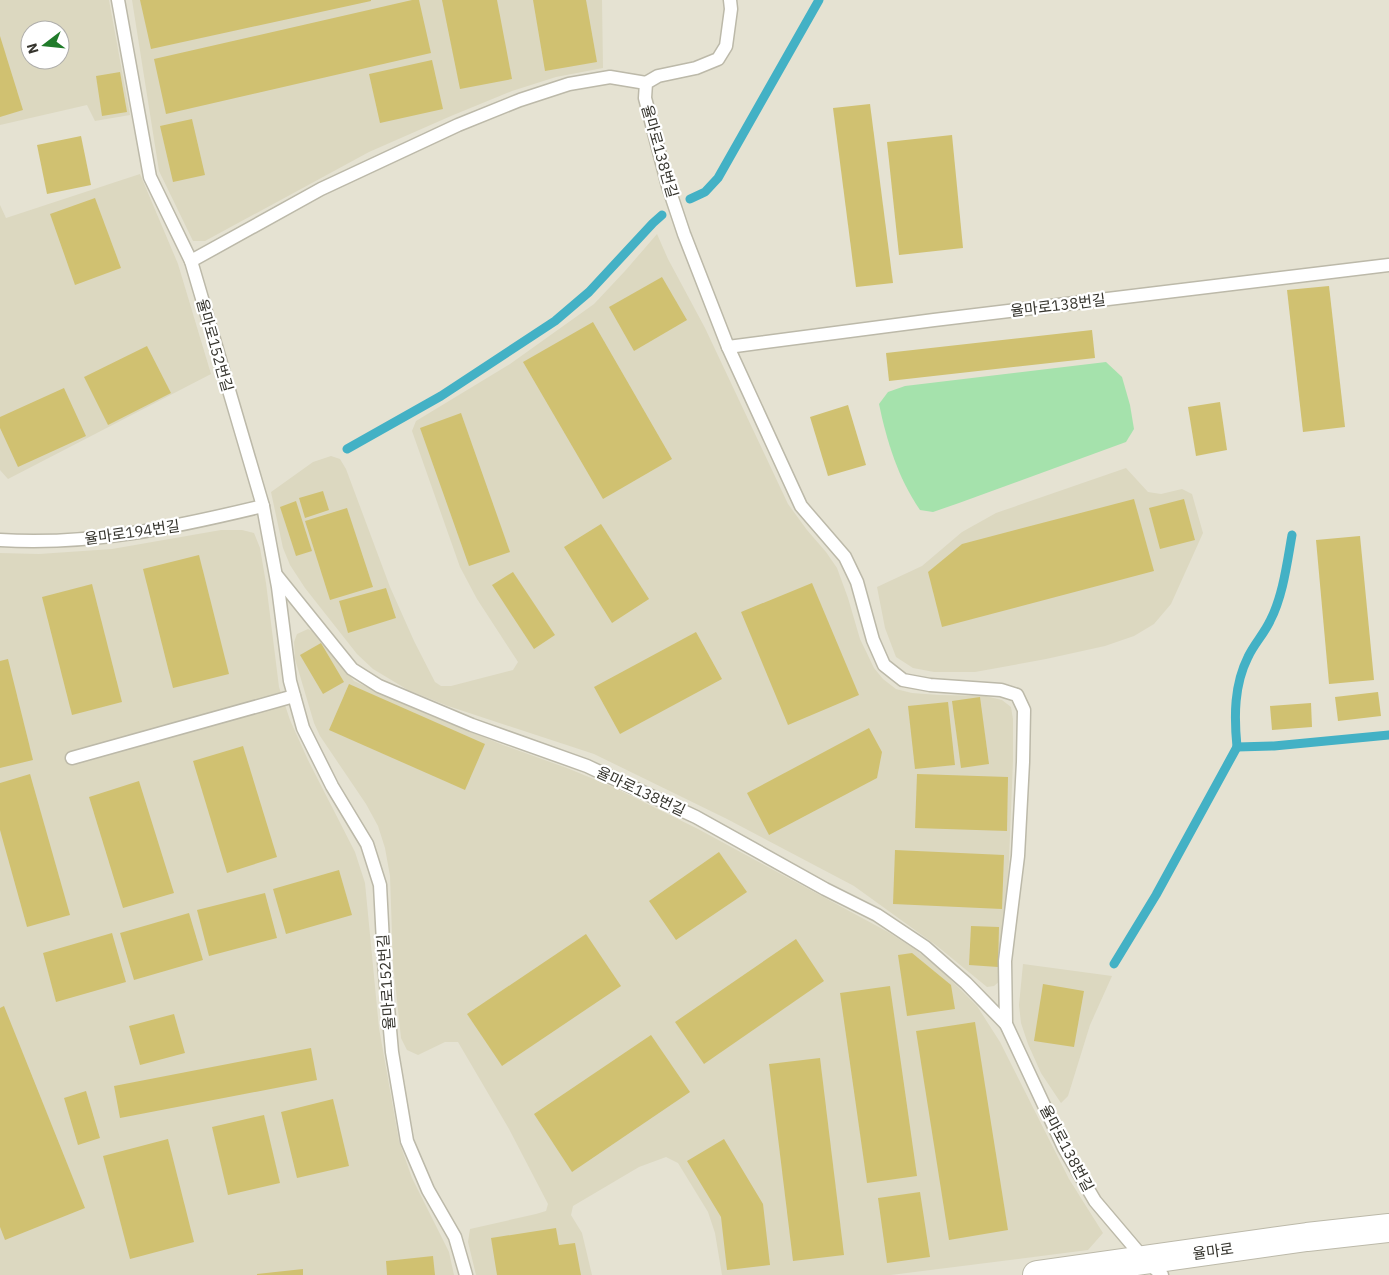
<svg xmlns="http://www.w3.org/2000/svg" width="1389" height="1275" font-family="'IBM Plex Sans','Noto Sans KR',sans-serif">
<rect width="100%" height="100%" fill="#e5e2d2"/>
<g fill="#dcd8c0" fill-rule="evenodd">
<path d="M0,0h109l21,115 -35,6 -8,-16 -87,20zM30,30h30v30h-30z"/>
<path d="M132,0h470l1,68 -47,9 -44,14 -61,25 -82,36 -164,89h-12l-34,-70z"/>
<path d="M140,174l38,90 33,110 -203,105 -8,-9v-265l6,13z"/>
<path d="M657,234l11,25 37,69 83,176 19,26 19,22 11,16 11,30 12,41 14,29 9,11 13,10 16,4 27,2 47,1 16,4 9,7 2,12v42l-4,99 -8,120 -7,6 -7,1 -50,-41 -83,-60 -127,-67 -133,-65 -146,-48 -40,-16 -35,-21 -16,-15 -52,-66 -15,-23 -7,-17 -12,-56 42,-30 18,-6 9,3 6,10 44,118 24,54 21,41 6,4h10l62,-16 5,-8 -41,-63 -17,-32 -48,-136 4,-10 94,-57 84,-60 31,-33z"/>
<path d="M1126,468l22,24 13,2 21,-5 10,5 11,39 -32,71 -17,20 -20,12 -29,10 -59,13 -71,13h-41l-21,-4 -17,-11 -11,-29 -8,-41 45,-21 40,-34 34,-19z"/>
<path d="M221,530h21l12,3 6,15 6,35 13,104 11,33 18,40 47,92 10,31 14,145 20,113 13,37 37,74 5,23h-454v-722l39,1 73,-5z"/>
<path d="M308,629l8,4 38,48 70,32 79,32 64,23 46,19 85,42 190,103 28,18 26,21 35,35 23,36 69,137 34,54 -15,17 -197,25h-169l-7,-42 -7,-21 -30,-49 -12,-6 -27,10 -66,39 -2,9 11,18 10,42h-116l-8,-33 2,-13 66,-15 10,-3 2,-7 -39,-75 -51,-87h-13l-27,13 -11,-5 -6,-12 -8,-75 -3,-87 -5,-28 -7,-22 -12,-22 -46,-68 -6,-13 -19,-64 -1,-17 3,-8z"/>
<path d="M1023,964l89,12 -22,49 -22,71 -7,7 -20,-30 -13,-29 -7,-21 -2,-18z"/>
</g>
<path fill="#a5e2ac" d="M1106,362l16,15 8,28 4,24 -8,13 -167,61 -26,9 -13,-2c-22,-32 -33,-68 -41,-106l9,-12 17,-6z"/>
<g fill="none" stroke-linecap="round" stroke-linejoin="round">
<g stroke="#43b1c5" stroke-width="9">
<path d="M690,199l15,-7 13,-14 101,-178"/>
<path d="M347,449l94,-53 114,-75 34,-29 64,-69 9,-8"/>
<path d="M1292,535c-5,28 -9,61 -22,86 -6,13 -16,23 -22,36 -14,28 -14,59 -11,90l37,-1 115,-11"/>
<path d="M1114,964l42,-69 81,-148"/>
</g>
</g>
<g fill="#d0c171">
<path d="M140,0h231v1l-220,48z"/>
<path d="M412,0h7l12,53 -265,61 -12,-55z"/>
<path d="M442,0h55l15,79 -52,10z"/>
<path d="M533,0h53l11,62 -52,9z"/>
<path d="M0,36l23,74 -23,7z"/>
<path d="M432,60l11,49 -63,14 -11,-49z"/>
<path d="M120,72l7,40 -25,4 -6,-40z"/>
<path d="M870,104l23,179 -37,4 -23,-179z"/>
<path d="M192,119l13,56 -32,7 -13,-56z"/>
<path d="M952,135l11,113 -64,7 -12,-113z"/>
<path d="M81,136l10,49 -44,9 -10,-49z"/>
<path d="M95,198l26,70 -46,17 -25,-71z"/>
<path d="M662,277l25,43 -53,31 -25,-44z"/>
<path d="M1329,286l16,141 -42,5 -16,-142z"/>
<path d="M593,322l79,137 -69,40 -80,-137z"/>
<path d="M1092,330l3,28 -206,23 -3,-28z"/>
<path d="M147,346l24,47 -63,32 -24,-48z"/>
<path d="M64,388l22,48 -68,31 -18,-39v-11z"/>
<path d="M1220,402l7,48 -31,6 -8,-49z"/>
<path d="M848,405l18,60 -38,11 -18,-59z"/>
<path d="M461,413l49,139 -41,14 -49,-138z"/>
<path d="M323,491l6,19 -24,8 -6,-20z"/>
<path d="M1134,499l20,72 -212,56 -14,-55 34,-28z"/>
<path d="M1184,499l11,41 -35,9 -11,-41z"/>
<path d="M296,501l16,50 -16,5 -16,-49z"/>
<path d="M347,508l26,79 -43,13 -25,-79z"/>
<path d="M601,524l48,75 -37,24 -48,-76z"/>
<path d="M1360,536l14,144 -45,4 -13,-144z"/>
<path d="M199,555l30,119 -56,14 -30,-119z"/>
<path d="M513,572l42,63 -21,14 -42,-64z"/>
<path d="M812,583l47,112 -71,30 -47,-113z"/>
<path d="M92,584l30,118 -50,13 -30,-118z"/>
<path d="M386,588l10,30 -48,15 -9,-32z"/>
<path d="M696,632l26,47 -102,55 -26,-47z"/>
<path d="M321,643l23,39 -21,12 -23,-39z"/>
<path d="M8,659l25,101 -33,8v-107z"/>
<path d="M349,684l136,60 -20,46 -136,-60z"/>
<path d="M1378,692l3,24 -43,5 -3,-24z"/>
<path d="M980,697l9,67 -28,4 -9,-67z"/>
<path d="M948,702l7,63 -40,4 -7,-63z"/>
<path d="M1311,703l1,24 -40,3 -2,-24z"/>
<path d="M869,728l13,24 -5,26 -108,57 -22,-42z"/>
<path d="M243,746l34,111 -50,16 -34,-112z"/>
<path d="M30,774l40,141 -43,12 -27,-97v-47z"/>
<path d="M917,774l91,3 -1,54 -92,-3z"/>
<path d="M139,781l35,112 -51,15 -34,-111z"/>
<path d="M895,850l109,5 -2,54 -109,-5z"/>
<path d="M719,852l28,40 -71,48 -27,-39z"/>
<path d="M339,870l13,45 -66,19 -13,-45z"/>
<path d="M265,893l12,45 -68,18 -12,-46z"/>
<path d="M189,913l14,47 -69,20 -14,-47z"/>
<path d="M971,926l28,1 -1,40 -29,-2z"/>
<path d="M112,933l14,49 -70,20 -13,-49z"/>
<path d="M586,934l35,52 -119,80 -35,-52z"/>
<path d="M796,939l28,42 -120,83 -29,-42z"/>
<path d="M912,953l39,32 4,24 -48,7 -9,-61z"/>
<path d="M1043,984l41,7 -10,56 -40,-6z"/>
<path d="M890,986l27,190 -50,7 -27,-190z"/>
<path d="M4,1006l81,202 -80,32 -5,-13v-219z"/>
<path d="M174,1014l11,39 -45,12 -11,-39z"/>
<path d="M975,1022l33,208 -59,10 -33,-209z"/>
<path d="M651,1035l39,57 -118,80 -38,-58z"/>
<path d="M311,1048l6,32 -197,38 -6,-32z"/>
<path d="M820,1058l24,197 -51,6 -24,-197z"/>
<path d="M86,1091l14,47 -22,7 -14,-47z"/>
<path d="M333,1099l16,67 -52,12 -16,-66z"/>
<path d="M264,1115l16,68 -52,12 -16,-68z"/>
<path d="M168,1139l26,103 -64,17 -27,-103z"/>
<path d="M724,1139l39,65 7,61 -43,5 -6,-53 -34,-56z"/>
<path d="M920,1192l10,65 -43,6 -9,-65z"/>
<path d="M556,1228l3,17 16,-2 6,32h-84l-6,-37z"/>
<path d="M433,1256l2,19h-48l-1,-14z"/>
<path d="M303,1269v6h-46v-1z"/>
</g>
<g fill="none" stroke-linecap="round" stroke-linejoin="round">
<defs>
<g id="lane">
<path d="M118,0l32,177 41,84 72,245 15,81 12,94 13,47 29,58 35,58 13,41 4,77 8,90 15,89 21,49 27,47 11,38"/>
<path d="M730,0l1,9 -5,37 -8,13 -22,9 -38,8 -12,7 -1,15 23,88 16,48 44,113 73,159 44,51 12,25 16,58 11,25 19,15 27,5 71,5 16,5 7,15 -1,52 -5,94 -13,105 1,63 58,124 31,53 50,59 17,15"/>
<path d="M191,261l130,-72 137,-64 62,-25 49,-16 41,-7 36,6"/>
<path d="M728,347l206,-27 455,-55"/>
<path d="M0,540c89,6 176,-13 263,-34"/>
<path d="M277,576l75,93 27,17 93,39 115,41 109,51 129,72 52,26 48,32 41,36 40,41"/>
<path d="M72,758l222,-62"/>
</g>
<path id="secondary" d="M1037,1275l270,-38 82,-9"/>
</defs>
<use href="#lane" stroke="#bcb9a9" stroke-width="15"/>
<use href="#secondary" stroke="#bcb9a9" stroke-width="30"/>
<use href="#lane" stroke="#fff" stroke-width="12"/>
<use href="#secondary" stroke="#fff" stroke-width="28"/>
</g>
<g text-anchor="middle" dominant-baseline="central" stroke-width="4.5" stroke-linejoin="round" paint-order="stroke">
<g font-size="15" fill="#36352e" stroke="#fff">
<text transform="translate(660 151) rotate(74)">율마로138번길</text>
<text transform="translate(1058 305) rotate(-7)">율마로138번길</text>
<text transform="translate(215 345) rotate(74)">율마로152번길</text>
<text transform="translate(132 532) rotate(-8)">율마로194번길</text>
<text transform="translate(641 791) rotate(25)">율마로138번길</text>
<text transform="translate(386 982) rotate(-94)">율마로152번길</text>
<text transform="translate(1067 1148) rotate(62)">율마로138번길</text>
<text transform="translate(1213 1251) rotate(-8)">율마로</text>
</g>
</g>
<g transform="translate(45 45) rotate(254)"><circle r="24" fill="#ffffff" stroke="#afaeab"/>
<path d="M0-4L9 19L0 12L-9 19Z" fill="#207b2a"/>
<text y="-8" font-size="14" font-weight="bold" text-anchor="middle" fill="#36352e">N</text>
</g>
</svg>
